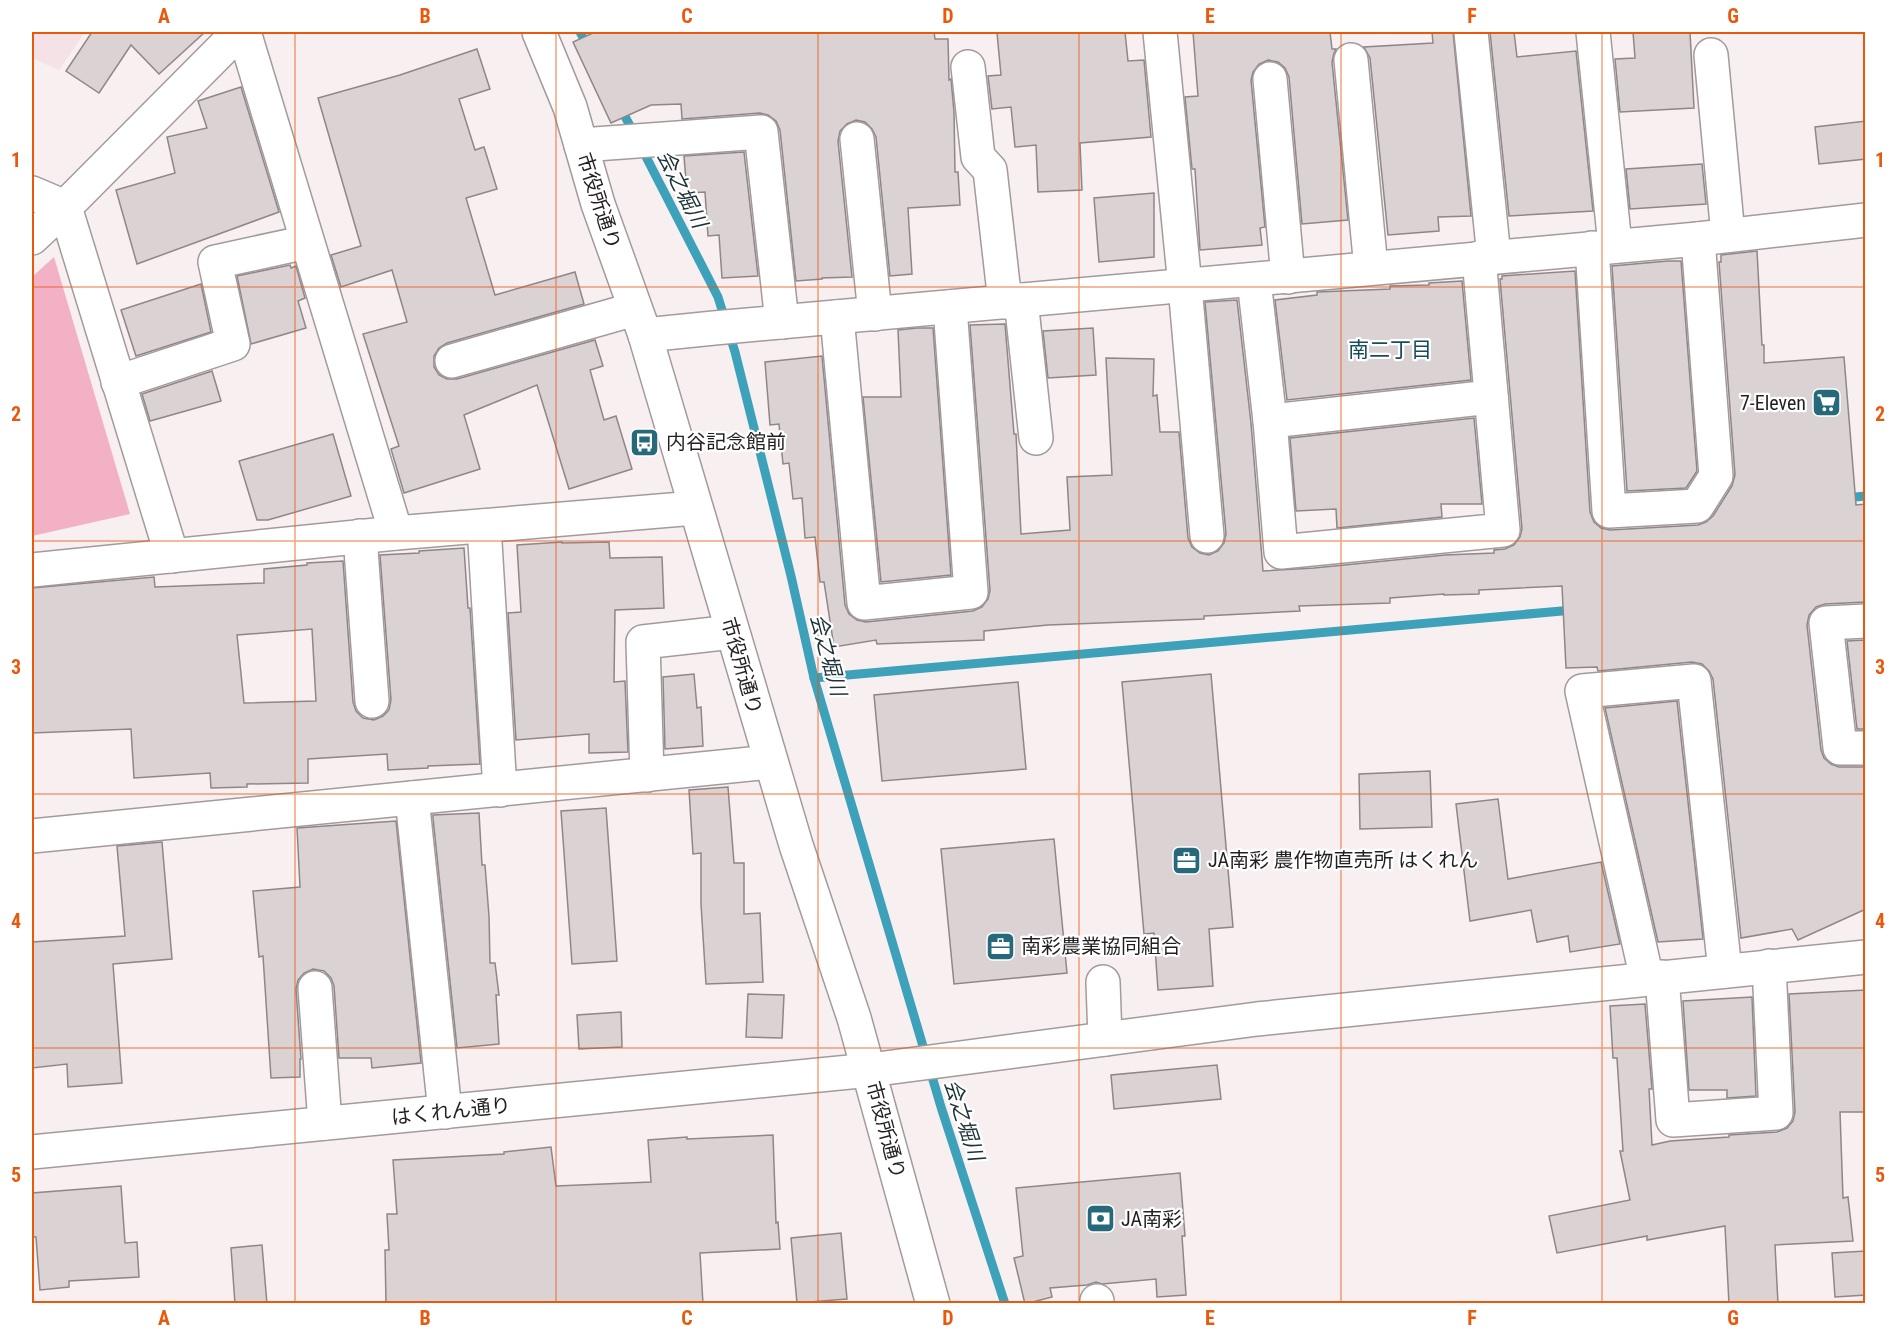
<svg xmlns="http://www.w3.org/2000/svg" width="1897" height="1335" font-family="'Roboto Condensed','Noto Sans JP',sans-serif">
<rect width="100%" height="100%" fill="#f8eff1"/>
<path fill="#f4e2e7" d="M32,32h53l-26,38 -27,-12z"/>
<path fill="#f2b1c5" d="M54,257l76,257 -98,22v-259z"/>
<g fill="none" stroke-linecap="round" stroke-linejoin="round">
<g stroke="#3da1ba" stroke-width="9">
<path d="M580,32l8,15"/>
<path d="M620,107l15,28"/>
<path d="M641,147l77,150 17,55 56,224 23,102 127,429 64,197"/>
<path d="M1844,498l22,-2"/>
<path d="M814,678l759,-68"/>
</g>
</g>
<g fill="#dbd2d4" stroke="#8f8688" stroke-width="1.5" fill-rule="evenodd">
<path d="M92,32h113l-46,42 -28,-29 -32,48 -33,-22z"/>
<path d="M595,32h339l1,7h13l1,41 2,-1 3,33 1,60h3l2,33 -52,3 4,66 -22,2 -14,-139 -4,-8 -7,-7 -9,-2 -9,4 -7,7 -2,10 14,136 -30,1v1l-26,2 -16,-151 -4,-9 -8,-6 -8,-2 -78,6 -1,-15 -30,1 -40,18 -38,-81z"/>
<path d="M1014,32h111l3,29 16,-1 7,77 -71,6 2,47 -44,2 -2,-47 -21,2 -4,-40 -19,2 -4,-33 13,-1 -4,-42z"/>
<path d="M1193,32h137l2,17h4l-2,4 -2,9 16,158 -46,4 -13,-147 -4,-9 -7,-6 -10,-2 -9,4 -6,8 -2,8 14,147 -5,1 2,17 -62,5 -5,-81h-3l-7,-72 13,-1z"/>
<path d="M1432,32h21l18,184 -33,1 1,14 -51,4 -18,-177 -6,-11 69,-4z"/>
<path d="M1490,32h24l3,25 59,-6 17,160 -84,5z"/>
<path d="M1633,32h57l4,76 -74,4 -5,-53 20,-1z"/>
<path d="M477,49l13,40 -31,10 16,51 9,-3 13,42 -31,9 29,97 80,-23 9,32 -137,39 -8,5 -5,8v11l5,8 8,4h10l138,-39 8,26 -13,4 14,50 12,-4 16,53 -63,20 -32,-104 -73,30 16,54 -76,24 -13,-44 8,-3 -36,-112 44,-12 -15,-52 -51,17 -10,-32 30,-9 -43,-148 82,-23z"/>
<path d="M241,87l38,125 -142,52 -21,-74 59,-17 -8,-36 40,-9 -9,-27z"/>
<path d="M1866,121v38l-47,5 -4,-37z"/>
<path d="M744,152l14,124 -36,2 -3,-43 -11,1 -3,-44 -18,1 -3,-37z"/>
<path d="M1702,164l4,40 -76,5 -4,-40z"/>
<path d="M1154,193v64l-55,5 -5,-64z"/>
<path d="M1757,251l5,94h2v18l80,-6 12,148 10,-1v98l-41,2 -9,3 -7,8 -2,10 14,125 3,8 7,6 8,3h27v142l-68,31 -6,-11 -51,9 -28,-259 -4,-8 -7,-7 -10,-2 -94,9 -1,-4 -31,1 -4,-82 -83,4v4l-35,1v-1l-54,4v5l-91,3 1,5 -96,5v3l-156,6 -64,6v9l-107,4 -1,-4 -42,7 -10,-65h-4l-5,-45 -10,1 -3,-40 -9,1 -4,-36 -6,1 -4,-40 -9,1 -5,-63 57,-6 23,249 4,9 8,6 9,2 107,-11 9,-4 6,-8 2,-8 -20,-266 35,-1 9,110h2l5,100 49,-4 -3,-53 45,-2 -6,-117 48,1 -1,37 4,-1 3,37h19l9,106 4,9 8,6 9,2 9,-4 6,-8 2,-9 -21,-232 32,-2 14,123 12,148 51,-3 131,-13 49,-2v-3l11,-1 9,-4 6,-8 2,-8 -22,-250h2v-3l73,-5 15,241 4,10 7,6 9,2 88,-5 8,-3 7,-6 19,-30 3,-11 -16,-213h2v-7z"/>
<path d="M1668,261h13l16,210 -11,17 -59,3 -15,-225z"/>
<path d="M290,265l1,3 5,-2 9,32 -7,3 8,27 -55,16 -14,-68z"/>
<path d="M1462,281l9,99 -184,20 -12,-100 42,-5v-3l73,-3v-3l39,-1v-2z"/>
<path d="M201,284l10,48 -75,24 -15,-46z"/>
<path d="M917,328h16l18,247 -70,7 -18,-185h38l-3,-67z"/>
<path d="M1093,328l3,47 -48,3 -5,-47z"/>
<path d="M212,371l9,30 -71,20 -8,-27z"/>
<path d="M1474,418l8,86h-41l1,13 -105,11 -1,-19 -40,2 -6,-73z"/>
<path d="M333,434l18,62 -83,24h-11l-18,-59z"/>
<path d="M562,542v1l47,-1 1,16 52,-1 2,51 -49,2 -1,72 11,-1 3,71 -39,1v-19l-73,6 -8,-127 13,-1 -4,-67z"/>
<path d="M464,548l4,60h2l10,156 -52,2v2l-40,2 -1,-16 -79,5v24l-61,1v3l-36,1 -1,-15 -76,5 -3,-49 -99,4v-145l122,-11 1,10 109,-4v-14l43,-4v-2l36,-2 10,141 3,9 7,7 11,2 9,-4 6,-6 2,-10 -11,-145 39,-2v-2zM312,629l4,72 -72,2 -7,-68z"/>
<path d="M1866,640v89h-9l-10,-88z"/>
<path d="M694,674l3,34 4,-1 2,39 -38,3 -2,-72z"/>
<path d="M1211,674l22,253 -24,2 4,57 -55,4 -4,-57 -10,1 -22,-252z"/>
<path d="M1018,682l8,87 -144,12 -8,-86z"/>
<path d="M1677,701l26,238 -45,3 -53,-234z"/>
<path d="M1430,771l2,56 -72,2 -1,-55z"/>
<path d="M728,787l6,76h10v51l16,-1 3,69 -57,2 -5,-80v-51l-8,1 -4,-64z"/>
<path d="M1498,799l10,80 93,-17 19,82 -50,8 -2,-16 -31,6 -6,-32 -61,11 -14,-117z"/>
<path d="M606,808l11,153 -45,3 -11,-153z"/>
<path d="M479,813l3,52h3l4,51 1,47h5l4,32h-3l3,49 -42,4 -24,-230v-3z"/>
<path d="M396,821l25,242 -49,5 -1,-10h-32l-5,-72 -3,-8 -7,-7 -11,-2 -9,4 -6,7 -2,9 5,70h-1v18l-29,1 -8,-122 -4,1 -6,-66 47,-4 -3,-59z"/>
<path d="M1054,839l13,134 -113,11 -13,-135z"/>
<path d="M162,842l10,117 -59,5 9,119 -54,4 -1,-23 -35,4v-126l93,-6 -8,-90z"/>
<path d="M1866,990v122h-26l3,86 5,-1 5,44 -78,4 3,59h-49l-4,-78 -78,14v-4l-90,17 -8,-37 81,-16 -10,-49h3l-6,-93h-4l-3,-52 35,-2 7,85h-3l3,56 18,-4 59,-4v-2l48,-3 10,-4 6,-7 2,-9 -6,-118z"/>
<path d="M748,994l36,1 -2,43 -36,-1z"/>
<path d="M1752,997l4,99 -29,2v-8h-38l-6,-89z"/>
<path d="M621,1012l1,35 -43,2 -2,-34z"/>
<path d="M1217,1065l4,34 -107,10 -3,-34z"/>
<path d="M773,1135l3,88 2,-1 2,27 -80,4 3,51h-317l-1,-54h4l-2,-36h10l-4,-54 111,-6v-2l47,-5 5,39 95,-4 -3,-42 39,-3v2z"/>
<path d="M1180,1173l5,63h-3l4,59 -29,2 -1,-18 -54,5 -6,-2 -9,3 -37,3 2,9 -27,7 -11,-46 9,-2 -7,-68z"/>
<path d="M121,1186l4,57 12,-1 2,35 -70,4v6l-29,3 -4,-53h-4v-44z"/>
<path d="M841,1233l6,66 -50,4 -6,-65z"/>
<path d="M262,1245l5,59h-32l-4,-56z"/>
<path d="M1866,1251v44l-31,2 -3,-44z"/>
</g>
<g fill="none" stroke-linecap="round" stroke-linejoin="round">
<defs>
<g id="minor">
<path d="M244,32l152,501"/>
<path d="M539,32l31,75 28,97 47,131 151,510 58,173 79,286"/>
<path d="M1160,32l25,254 22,250"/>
<path d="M1471,32l23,225"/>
<path d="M1593,32l22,213"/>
<path d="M1711,55l17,180"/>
<path d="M1351,60l20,208"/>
<path d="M968,67l10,90 12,13 15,132"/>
<path d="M1270,79l18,198"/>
<path d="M857,139l18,175"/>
<path d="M581,145l180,-13 21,190"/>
<path d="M32,193l33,14 107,349"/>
<path d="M32,238l33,-31 174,-175"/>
<path d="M1592,248l17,263 88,-5 19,-30 -18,-237"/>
<path d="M1254,280l16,141 11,131 222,-22 -24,-272"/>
<path d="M1021,300l15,138"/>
<path d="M837,317l27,286 107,-11 -21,-285"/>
<path d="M645,335l69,-7 984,-89 168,-19"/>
<path d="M452,361l183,-52"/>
<path d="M118,382l115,-38 -18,-82 92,-20"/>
<path d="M1270,421l221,-24"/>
<path d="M484,526l16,264"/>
<path d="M360,536l12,165"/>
<path d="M32,570l364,-37 299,-25"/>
<path d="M1866,621l-40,2 14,125h26"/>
<path d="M647,775l-4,-133 89,-10"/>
<path d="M412,798l33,314"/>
<path d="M32,836l739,-74"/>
<path d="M1662,977l11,143 103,-7 -7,-147"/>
<path d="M1647,979l-65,-288 112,-10 31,290"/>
<path d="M1103,982l2,57"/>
<path d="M315,988l10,135"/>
<path d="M32,1152l838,-82 387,-51 609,-62"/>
<path d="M1097,1301v3"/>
</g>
</defs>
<use href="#minor" stroke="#a39a9c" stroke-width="36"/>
<use href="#minor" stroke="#fff" stroke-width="33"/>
</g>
<path fill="none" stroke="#e8590c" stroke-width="1.5" stroke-opacity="0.55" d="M295,32v1272M556,32v1272M818,32v1272M1079,32v1272M1341,32v1272M1602,32v1272M32,287h1834M32,541h1834M32,794h1834M32,1048h1834"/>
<defs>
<symbol id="supermarket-square" viewBox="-11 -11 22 22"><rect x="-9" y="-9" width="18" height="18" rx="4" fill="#25697a" stroke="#fff"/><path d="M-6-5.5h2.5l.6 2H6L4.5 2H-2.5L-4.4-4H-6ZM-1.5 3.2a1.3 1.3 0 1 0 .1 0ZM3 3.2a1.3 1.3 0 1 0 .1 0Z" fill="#fff"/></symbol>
<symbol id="bus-square" viewBox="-11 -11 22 22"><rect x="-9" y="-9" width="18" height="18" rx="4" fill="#25697a" stroke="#fff"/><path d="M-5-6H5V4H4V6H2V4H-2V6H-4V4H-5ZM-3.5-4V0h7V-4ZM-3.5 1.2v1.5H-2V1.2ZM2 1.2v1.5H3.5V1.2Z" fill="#fff"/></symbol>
<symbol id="office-square" viewBox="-11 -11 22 22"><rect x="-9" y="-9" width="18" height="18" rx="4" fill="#25697a" stroke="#fff"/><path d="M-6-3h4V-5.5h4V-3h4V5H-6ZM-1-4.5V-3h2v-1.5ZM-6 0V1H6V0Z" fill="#fff"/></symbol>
<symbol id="bank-square" viewBox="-11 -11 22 22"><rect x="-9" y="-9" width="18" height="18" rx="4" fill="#25697a" stroke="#fff"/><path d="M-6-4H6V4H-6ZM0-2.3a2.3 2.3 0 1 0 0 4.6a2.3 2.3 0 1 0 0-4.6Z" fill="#fff"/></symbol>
</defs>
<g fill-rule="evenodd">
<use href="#supermarket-square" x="1810" y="386" width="33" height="33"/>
<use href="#bus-square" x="628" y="426" width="33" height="33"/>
<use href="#office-square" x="1170" y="844" width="33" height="33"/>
<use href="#office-square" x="984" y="930" width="33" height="33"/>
<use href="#bank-square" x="1084" y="1202" width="33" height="33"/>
</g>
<g text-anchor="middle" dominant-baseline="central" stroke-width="4.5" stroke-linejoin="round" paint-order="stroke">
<g font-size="20" fill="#221f20" stroke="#fff">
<text transform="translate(599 201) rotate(72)">市役所通り</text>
<text transform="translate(742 666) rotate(74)">市役所通り</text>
<text transform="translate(451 1111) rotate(-6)">はくれん通り</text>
<text transform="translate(886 1130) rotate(75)">市役所通り</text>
</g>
<g font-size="20" fill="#221f20" stroke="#fff" text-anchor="start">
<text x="1806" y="403" text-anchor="end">7-Eleven</text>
<text x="666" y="442">内谷記念館前</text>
<text x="1208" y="860">JA南彩 農作物直売所 はくれん</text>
<text x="1021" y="946">南彩農業協同組合</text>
<text x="1121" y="1219">JA南彩</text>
</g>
<g font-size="21" font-style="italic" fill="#1c3238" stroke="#fff">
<text transform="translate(682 189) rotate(63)">会之堀川</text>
<text transform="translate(828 655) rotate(75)">会之堀川</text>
<text transform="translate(964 1120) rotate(72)">会之堀川</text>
</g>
<g font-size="21" fill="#164d5b" stroke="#fff">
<text x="1390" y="350">南二丁目</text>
</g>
</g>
<rect width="1897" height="1335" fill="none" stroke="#ffffff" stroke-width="66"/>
<rect x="33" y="33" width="1831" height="1269" fill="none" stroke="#e8590c" stroke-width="2"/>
<g font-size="20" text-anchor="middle" font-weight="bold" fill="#e8590c">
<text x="164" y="23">A</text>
<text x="425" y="23">B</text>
<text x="687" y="23">C</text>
<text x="948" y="23">D</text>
<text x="1210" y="23">E</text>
<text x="1472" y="23">F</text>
<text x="1733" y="23">G</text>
<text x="16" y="167">1</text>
<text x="1880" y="167">1</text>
<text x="16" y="421">2</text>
<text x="1880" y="421">2</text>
<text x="16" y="674">3</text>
<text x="1880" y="674">3</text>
<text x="16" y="928">4</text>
<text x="1880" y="928">4</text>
<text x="16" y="1182">5</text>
<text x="1880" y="1182">5</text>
<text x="164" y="1325">A</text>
<text x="425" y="1325">B</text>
<text x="687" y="1325">C</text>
<text x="948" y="1325">D</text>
<text x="1210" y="1325">E</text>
<text x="1472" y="1325">F</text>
<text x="1733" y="1325">G</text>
</g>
</svg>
